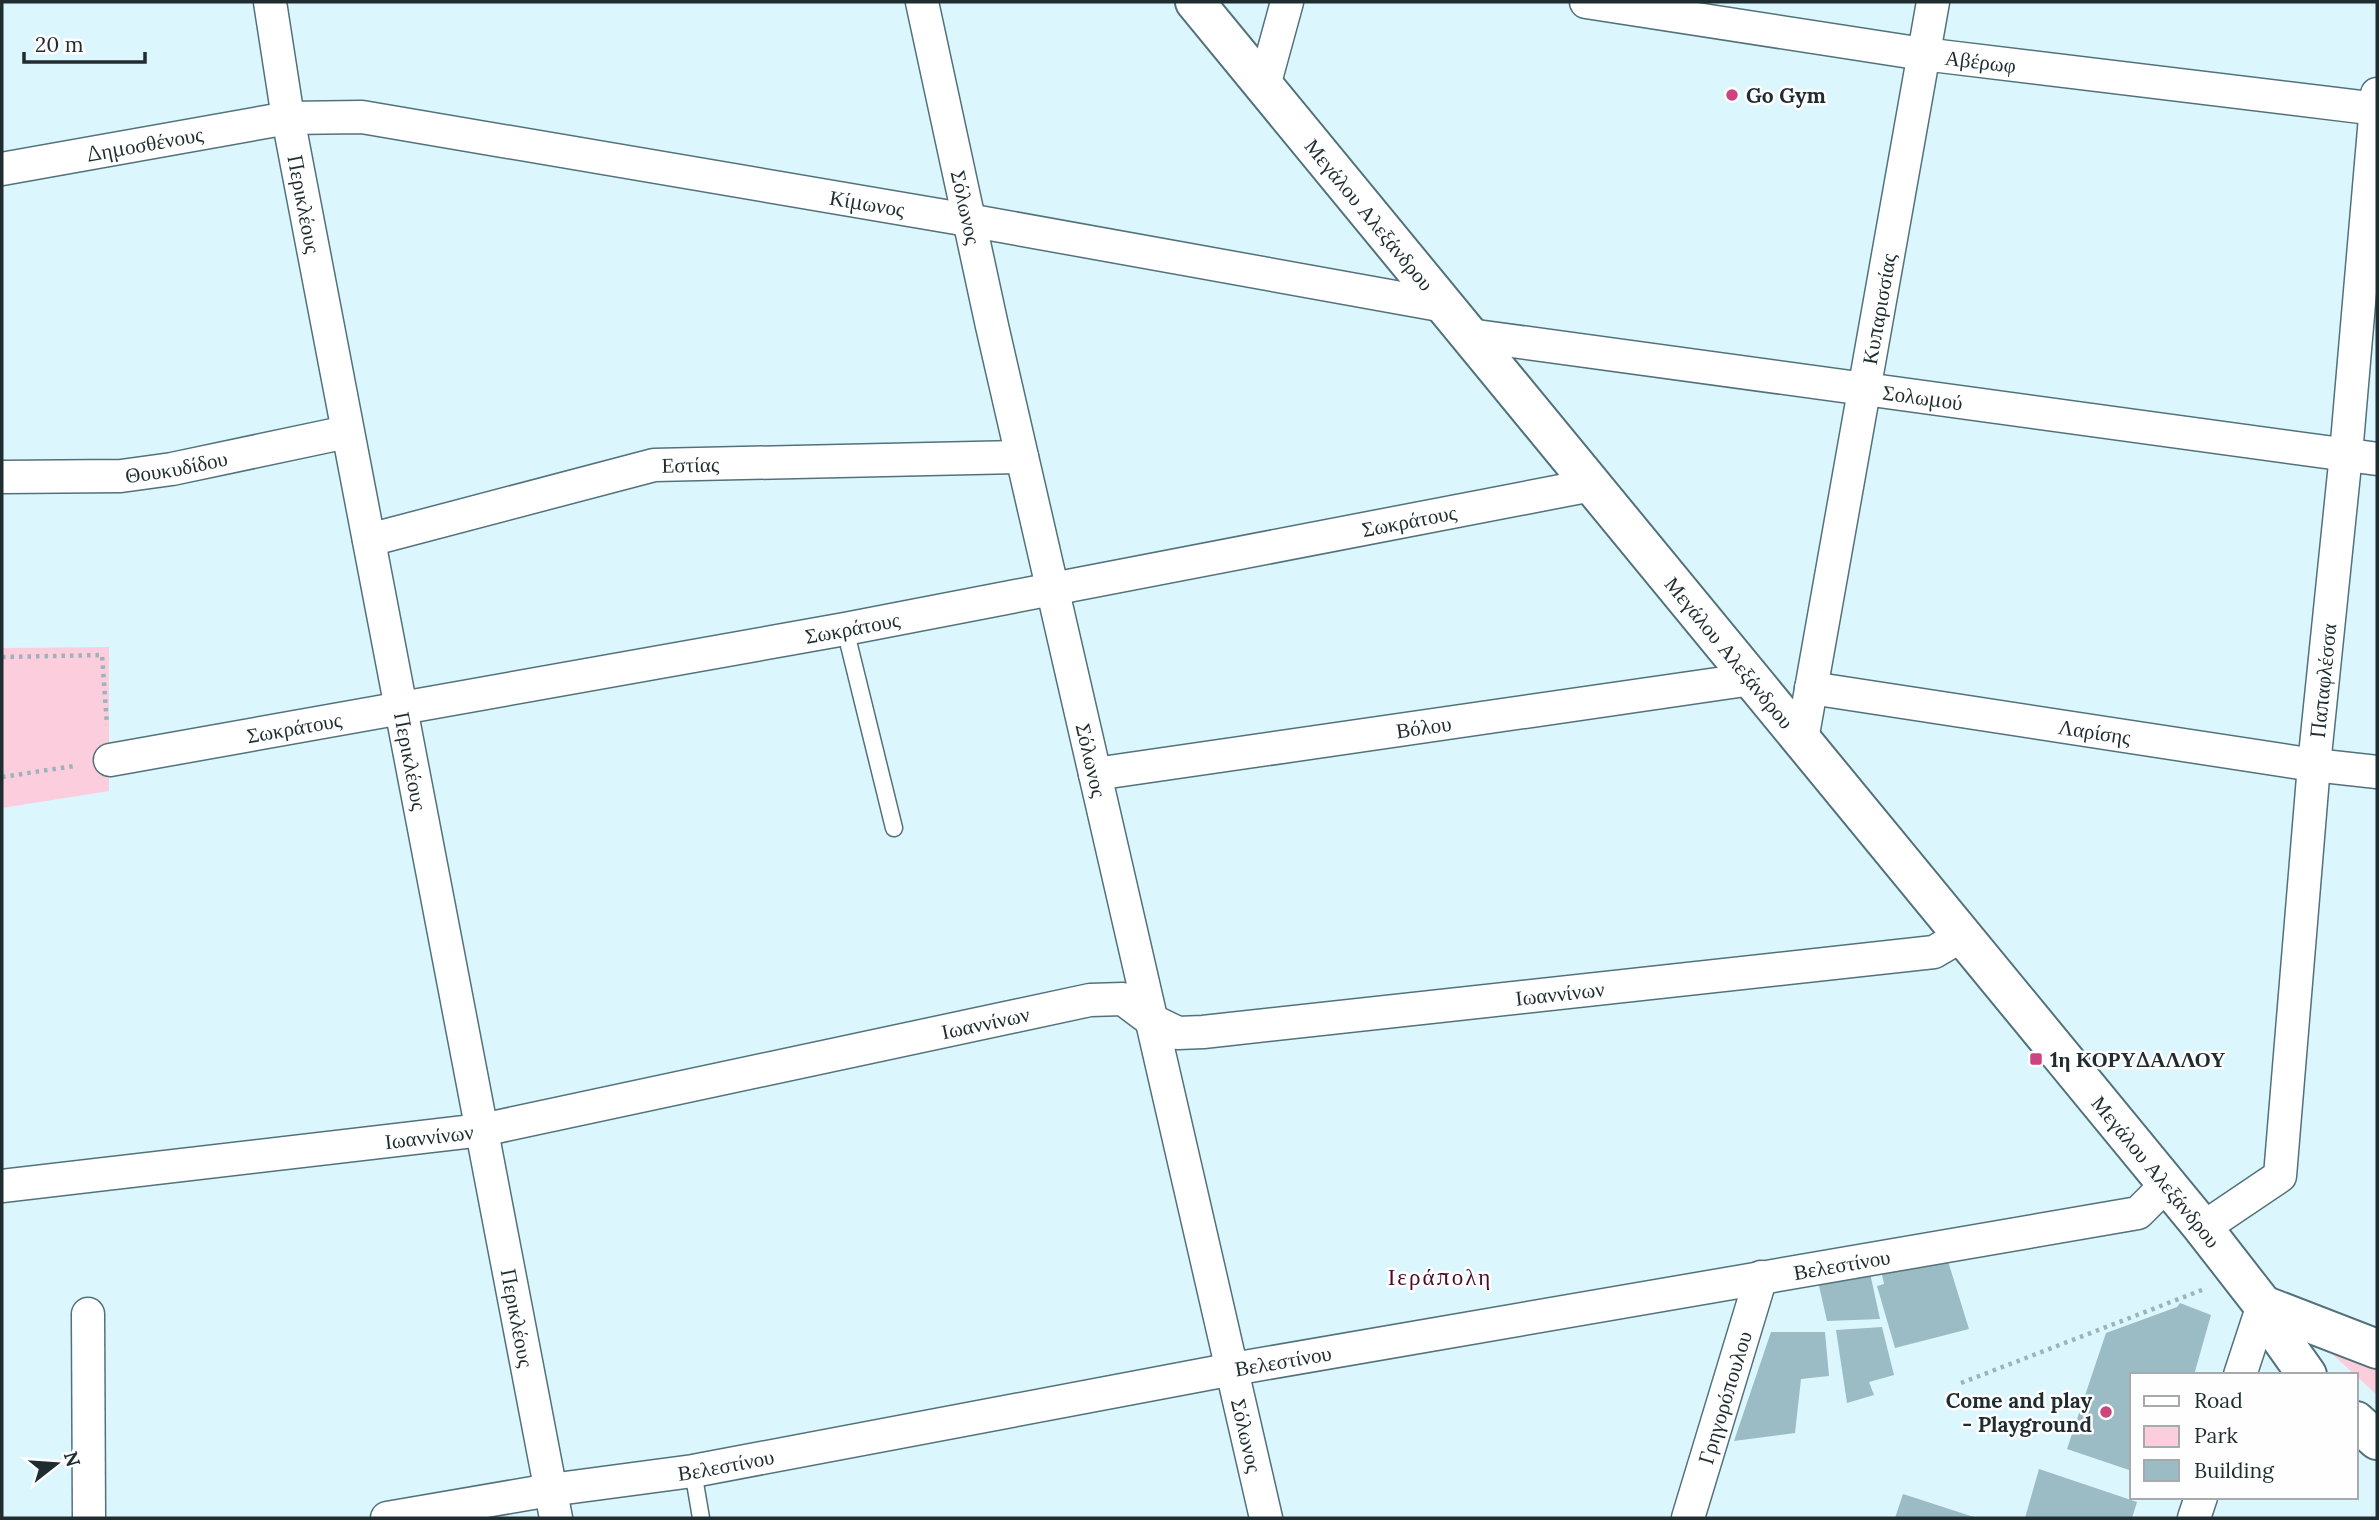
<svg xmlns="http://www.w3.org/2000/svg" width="2379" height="1520" font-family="Lora,serif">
<rect width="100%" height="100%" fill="#dcf6fe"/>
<g fill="#fccedd">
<path d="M109,647v144l-107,17v-160z"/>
<path d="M2331,1350l46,19v26l-47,-43z"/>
</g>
<g fill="#9bbbc5">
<path d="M1947,1258l22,71 -74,19 -18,-62 7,-2 -3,-14z"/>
<path d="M1870,1273l10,46 -53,2 -10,-44z"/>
<path d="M2180,1303l31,12 -17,60h-62v96l-65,-22 39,-116 71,-26z"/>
<path d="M1882,1327l12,48 -25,7 5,13 -27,8 -11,-73z"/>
<path d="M1771,1332h54l4,44 -28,3 -6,54 -61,8z"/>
<path d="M2039,1469l98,33 -5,16h-107z"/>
<path d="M1903,1494l74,24h-82z"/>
</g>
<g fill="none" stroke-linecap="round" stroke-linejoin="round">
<defs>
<g id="lane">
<path d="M845,629l49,199"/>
<path d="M693,1471l8,47"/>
</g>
<g id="street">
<path id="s1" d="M270,2l18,116 268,1400"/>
<path id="s2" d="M922,2l70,324 274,1192"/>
<path id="s3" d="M1586,2l337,52 454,55"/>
<path d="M1264,86l23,-84"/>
<path id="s4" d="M2,169l286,-51 74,-1 606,103 477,86"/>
<path id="s5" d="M1469,335l908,124"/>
<path id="s6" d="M2,477l119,-1 51,-7 175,-37"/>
<path id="s7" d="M369,540l285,-75 368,-8"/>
<path id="s8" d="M1811,688l503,77 63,7"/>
<path id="s9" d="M1802,740l131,-738"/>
<path id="s10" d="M110,760l735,-131 747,-144"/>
<path id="s11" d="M1095,774l657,-95"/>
<path id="s12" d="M2,1186l480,-56 608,-130 33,-1 28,21 27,13 25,-1 731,-80 29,-17"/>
<path id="s13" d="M2203,1228l77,-52 34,-411 32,-311 31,-360"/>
<path d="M88,1314l1,204"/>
<path d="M2240,1375l23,-70"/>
<path id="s14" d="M387,1518l163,-28 143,-19 540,-102 905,-156 29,-29"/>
<path id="s15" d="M1688,1518l73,-241"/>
<path d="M2194,1518l7,-21"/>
</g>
<g id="secondary">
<path id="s16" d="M1195,2l1008,1226 60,77 15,29 29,41"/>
<path d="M2263,1305l114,44"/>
<path d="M2356,1421l21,19"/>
</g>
</defs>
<use href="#lane" stroke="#53717a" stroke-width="19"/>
<use href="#street" stroke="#53717a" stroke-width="35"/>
<use href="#secondary" stroke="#53717a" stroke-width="42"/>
<g stroke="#9db3ba" stroke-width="4.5" stroke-dasharray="3.5 5" stroke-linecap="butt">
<path d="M2,657l100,-2 5,70"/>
<path d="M2,777l72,-11"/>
<path d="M1961,1383l241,-93"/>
</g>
<use href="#lane" stroke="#fff" stroke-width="16"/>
<use href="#street" stroke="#fff" stroke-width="32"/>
<use href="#secondary" stroke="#fff" stroke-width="38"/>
</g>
<g fill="#cc4480" stroke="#fefefe" stroke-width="2.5">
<circle cx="1732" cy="95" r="7"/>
<rect x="2029" y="1052" width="14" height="14" rx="3.5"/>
<circle cx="2106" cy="1412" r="7"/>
</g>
<g text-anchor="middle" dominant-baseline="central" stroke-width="5" stroke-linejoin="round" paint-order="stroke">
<g font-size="21" fill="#1f2c30" stroke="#fefefe">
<text stroke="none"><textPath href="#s3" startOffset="399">Αβέρωφ</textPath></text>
<text stroke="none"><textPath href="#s4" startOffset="145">Δημοσθένους</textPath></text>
<text stroke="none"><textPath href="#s1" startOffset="205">Περικλέους</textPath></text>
<text stroke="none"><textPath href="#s4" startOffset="877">Κίμωνος</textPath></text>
<text stroke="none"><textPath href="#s2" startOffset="210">Σόλωνος</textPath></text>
<text stroke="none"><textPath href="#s16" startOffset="275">Μεγάλου Αλεξάνδρου</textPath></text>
<text stroke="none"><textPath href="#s9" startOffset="438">Κυπαρισσίας</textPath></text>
<text stroke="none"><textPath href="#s5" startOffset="458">Σολωμού</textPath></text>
<text stroke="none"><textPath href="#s7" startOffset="331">Εστίας</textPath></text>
<text stroke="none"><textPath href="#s6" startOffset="175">Θουκυδίδου</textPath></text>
<text stroke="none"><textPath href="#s10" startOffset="1321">Σωκράτους</textPath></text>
<text stroke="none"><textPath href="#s10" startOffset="754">Σωκράτους</textPath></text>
<text stroke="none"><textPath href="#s16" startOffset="842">Μεγάλου Αλεξάνδρου</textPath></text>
<text stroke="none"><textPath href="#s13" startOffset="590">Παπαφλέσσα</textPath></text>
<text stroke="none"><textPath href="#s11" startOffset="332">Βόλου</textPath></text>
<text stroke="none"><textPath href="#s10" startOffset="187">Σωκράτους</textPath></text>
<text stroke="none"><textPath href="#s8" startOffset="287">Λαρίσης</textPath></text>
<text stroke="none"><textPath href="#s1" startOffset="772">Περικλέους</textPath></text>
<text stroke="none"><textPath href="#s2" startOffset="777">Σόλωνος</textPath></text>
<text stroke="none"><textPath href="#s12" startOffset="1587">Ιωαννίνων</textPath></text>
<text stroke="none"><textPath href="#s12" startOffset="998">Ιωαννίνων</textPath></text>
<text stroke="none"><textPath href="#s12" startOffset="430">Ιωαννίνων</textPath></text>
<text stroke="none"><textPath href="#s16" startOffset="1514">Μεγάλου Αλεξάνδρου</textPath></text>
<text stroke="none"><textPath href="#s14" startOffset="1477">Βελεστίνου</textPath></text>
<text stroke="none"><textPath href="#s1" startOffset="1339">Περικλέους</textPath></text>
<text stroke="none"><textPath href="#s14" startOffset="910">Βελεστίνου</textPath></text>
<text stroke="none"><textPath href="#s15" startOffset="126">Γρηγορόπουλου</textPath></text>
<text stroke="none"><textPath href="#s2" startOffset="1470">Σόλωνος</textPath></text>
<text stroke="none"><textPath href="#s14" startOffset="343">Βελεστίνου</textPath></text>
</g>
<g font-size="21" font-weight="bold" fill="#1f2c30" stroke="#fefefe" text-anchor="start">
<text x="1746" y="95">Go Gym</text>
<text x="2050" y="1059">1η ΚΟΡΥΔΑΛΛΟΥ</text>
<text x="2092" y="1400" text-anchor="end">Come and play<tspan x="2092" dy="24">- Playground</tspan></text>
</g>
<g font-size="23" letter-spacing="2" fill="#4c0a2a" stroke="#fefefe">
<text x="1440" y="1276">Ιεράπολη</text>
</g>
</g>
<rect width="2379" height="1520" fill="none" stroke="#1f2c30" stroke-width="7"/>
<rect x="2130" y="1373" width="228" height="126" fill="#fefefe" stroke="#a5aaac" stroke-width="2"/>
<rect x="2144" y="1396" width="35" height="10" fill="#ffffff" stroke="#a5aaac" stroke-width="2"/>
<text x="2194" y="1408" font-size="21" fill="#1f2c30">Road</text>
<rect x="2144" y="1426" width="35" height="21" fill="#fccedd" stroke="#a5aaac" stroke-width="2"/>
<text x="2194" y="1443" font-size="21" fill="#1f2c30">Park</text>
<rect x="2144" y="1460" width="35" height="21" fill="#9bbbc5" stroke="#a5aaac" stroke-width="2"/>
<text x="2194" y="1478" font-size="21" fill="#1f2c30">Building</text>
<g transform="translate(56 1464) rotate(73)" stroke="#fefefe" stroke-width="5" paint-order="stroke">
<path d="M0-5L12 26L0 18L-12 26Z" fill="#1f2c30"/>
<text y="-10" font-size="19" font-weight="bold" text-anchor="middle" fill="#1f2c30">N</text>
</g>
<path d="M24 52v10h121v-10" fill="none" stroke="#1f2c30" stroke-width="3.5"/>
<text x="35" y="52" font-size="21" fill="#1f2c30" stroke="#fefefe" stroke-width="5" paint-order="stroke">20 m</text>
</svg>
